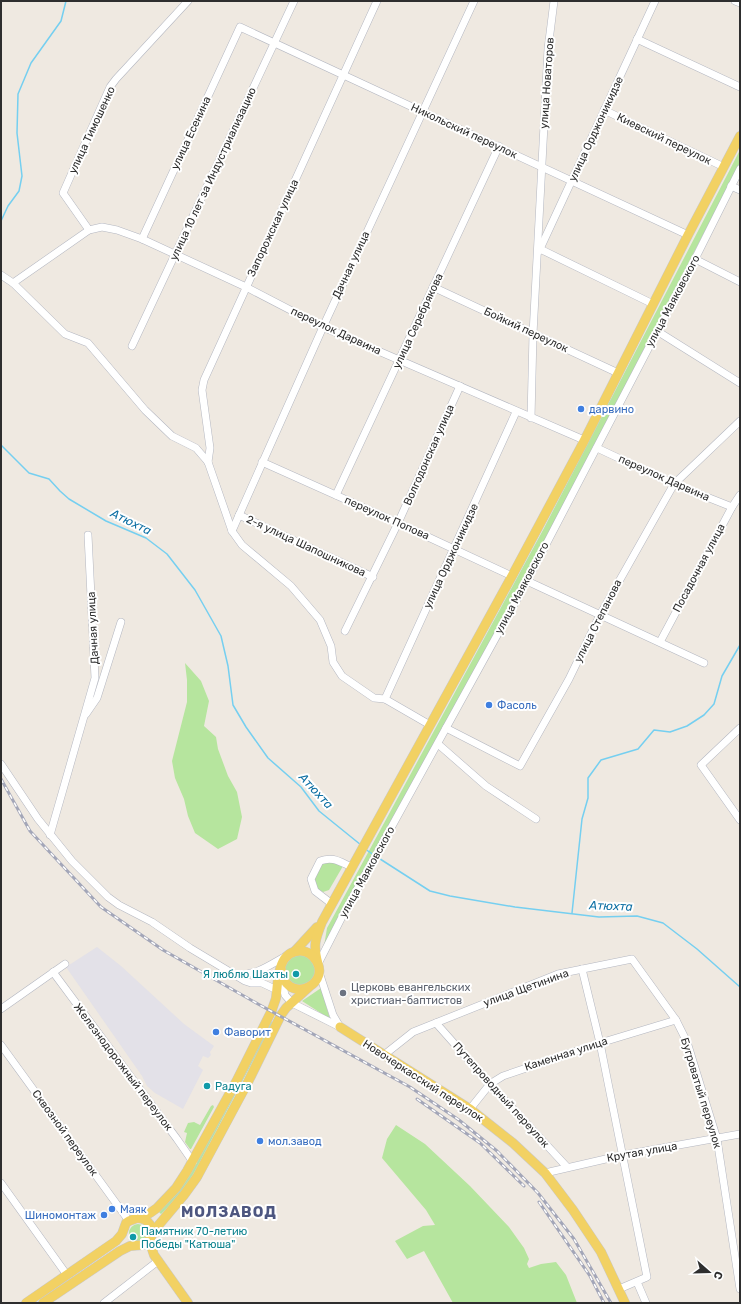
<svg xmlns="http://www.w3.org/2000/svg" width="741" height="1304" font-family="Rubik,sans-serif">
<rect width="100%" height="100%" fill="#efe9e1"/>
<path fill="#e3e1e8" d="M97,947l24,19 63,58 30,22 -4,6 1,3 -3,3 -5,-2 -5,10 5,4 -20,39 -28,-16 -8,-7 -5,-10 -76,-109z"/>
<g fill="#b6e59e">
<path d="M740,150v13l-191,370 -225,413 3,-18 5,-9 211,-389z"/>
<path d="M185,663l16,18 8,20 -5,25 12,11 2,12 10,27 9,16 5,25 -5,22 -19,10 -23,-16 -7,-17 -4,-17 -9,-21 -3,-17 15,-59v-22z"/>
<path d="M328,859l15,7 -14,24 -6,2 -7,-4 -3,-10 7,-13z"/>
<circle cx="300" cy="970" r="15"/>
<path d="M321,988l9,31 -28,-18z"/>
<path d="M270,1021l3,2 -79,150 -14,23 -19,18 -3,-3 16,-14 5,-7z"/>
<path d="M213,1105l1,2 -23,42h-1l-5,-7 2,-9 -3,-1 4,-9 6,-1 6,3 11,-19z"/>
<path d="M396,1125l29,19 45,42 39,41 15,21 5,11 -2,5 2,4 12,-4 15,-2 10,13 11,28h-124l-29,-52 -17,8 -12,-18 28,-15 12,-1 -9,-15 -44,-52 5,-19z"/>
<circle cx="138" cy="1233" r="9"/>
</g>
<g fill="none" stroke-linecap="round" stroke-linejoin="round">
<g stroke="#75cff0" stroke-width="1.5">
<path d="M1,221l7,-15 11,-15 3,-15 -5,-43 1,-39 13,-31 30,-42 5,-20"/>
<path d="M1,445l28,28 20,6 11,12 9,8 37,22 40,17 21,16 28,36 26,46 7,30 5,39 13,22 22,31 33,29 18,24 42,34"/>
<path d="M365,849l9,6"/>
<path d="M377,857l53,34 20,5 65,11 84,10 38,-1 26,7 34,26 43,38"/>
<path d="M572,913l10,-94 6,-21v-20l13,-18 37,-11 16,-19 16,2 17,-6 17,-11 10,-11 8,-28 18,-31"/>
</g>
<defs>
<g id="minor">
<path d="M735,1l5,2"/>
<path d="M637,39l103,48"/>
<path d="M604,110l120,57"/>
<path d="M731,186l9,4"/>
<path d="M89,230l-26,-37 47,-106 6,-8 72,-78"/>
<path d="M142,239l98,-212 448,208"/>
<path d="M540,249l113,55"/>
<path d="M539,251l116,-250"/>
<path d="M695,259l45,23"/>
<path d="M1,275l12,8 52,51 23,9 57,67 27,26 24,12 12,14 24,69 10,14 49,41 29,34 11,26 2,16 9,14 32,22 11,1 45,26"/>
<path d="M13,283l76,-53 13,-3 15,3 25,9 104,48 77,40 261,113"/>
<path d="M433,287l185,86"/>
<path d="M657,331l83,52"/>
<path d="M132,346l162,-345"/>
<path d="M531,418l2,-84 15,-285 6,-48"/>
<path d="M597,448l77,36 58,23"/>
<path d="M208,462l2,-14 -8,-58 2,-10 173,-379"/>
<path d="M262,462l136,61 114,53"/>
<path d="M336,495l163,-349"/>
<path d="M239,515l134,62"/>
<path d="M232,531l91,-204 151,-326"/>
<path d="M527,581l177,82"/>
<path d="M345,631l53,-108 62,-137"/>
<path d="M660,642l72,-135 8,-12"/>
<path d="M385,699l131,-287"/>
<path d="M86,714l11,-16 24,-76"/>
<path d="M446,728l74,38 49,-87 31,-64 74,-131 66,-63"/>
<path d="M740,728l-39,37 39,55"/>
<path d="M438,744l48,42 50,33"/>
<path d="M1,764l37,55 34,42 36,36 11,8 33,17 38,26 55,33 6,2h11l15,7"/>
<path d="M50,835l45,-157 -7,-143"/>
<path d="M332,904l-17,-13 -4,-12 9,-18c13,-5 20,1 32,6"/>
<path d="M318,964l25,-49 184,-334 168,-322 45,-90"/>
<path d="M582,969l18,74 47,234 -28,12"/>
<path d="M53,972l124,167 16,23"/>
<path d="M319,972l14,43 7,12"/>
<path d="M235,974c21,2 33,-8 51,-18"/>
<path d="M281,976l4,19 7,8 48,24"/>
<path d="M1,1009l64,-45"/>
<path d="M436,1023l54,61 77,83"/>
<path d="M1,1045l128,176"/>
<path d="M384,1055l29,-23 145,-58 74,-15 44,61 11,22 30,97 23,150"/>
<path d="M470,1109l20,-25 13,-8 97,-33 76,-23"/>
<path d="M545,1173l78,-18 117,-21"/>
<path d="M1,1183l66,92"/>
<path d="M637,1282l9,21"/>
<path d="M104,1303l54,-42"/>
</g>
<g id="major">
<path d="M294,952l23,-25"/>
<path d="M318,964c-5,-19 -3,-24 4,-42l190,-346 70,-131 106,-210 52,-99"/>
<path d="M340,1027l130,82 43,34 32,30 28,37 28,42 24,51"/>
<path d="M138,1218c11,1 16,9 13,19"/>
<path d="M149,1240l5,15 34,48"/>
<path d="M26,1303l90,-62 6,-7 4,-11 3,-2 21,-8 7,-5 19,-20 11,-17 49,-89 36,-72c1,-4 3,-8 4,-12 2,-16 1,-47 24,-47 7,0 13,4 17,11 13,25 -33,43 -36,6"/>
<path d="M43,1303l77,-52 10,-5 12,-1 3,-1 4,-4 8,-13 27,-32 13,-18 51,-95 33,-67 5,-7 23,-21"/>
</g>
</defs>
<use href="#minor" stroke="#b4b7c1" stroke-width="8"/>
<use href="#major" stroke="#c9c9c9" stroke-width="10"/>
<use href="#minor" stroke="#fff" stroke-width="7"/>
<use href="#major" stroke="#f2d163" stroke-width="9"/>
<defs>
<g id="rail">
<path d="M1,779l29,52 71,76 62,43 95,54 152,83 49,33 38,31 41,42 36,46 37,64"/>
<path d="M417,1099l63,44 44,43"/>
<path d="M539,1202l51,74 14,27"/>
</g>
</defs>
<use href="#rail" stroke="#a3a6b8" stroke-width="3"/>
<use href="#rail" stroke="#fff" stroke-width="1.5" stroke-dasharray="4.5" stroke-linecap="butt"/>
</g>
<g fill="#3f7fe0" stroke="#fff" stroke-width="1.5">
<circle cx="581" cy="409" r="4"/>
<circle cx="489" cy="705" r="4"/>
<circle cx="216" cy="1032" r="4"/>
<circle cx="260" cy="1141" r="4"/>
<circle cx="112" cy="1209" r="4"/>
<circle cx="104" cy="1215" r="4"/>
</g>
<g fill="#0f9aa8" stroke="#fff" stroke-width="1.5">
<circle cx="296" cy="974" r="4"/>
<circle cx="207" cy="1086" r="4"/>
<circle cx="133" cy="1237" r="4"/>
</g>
<circle fill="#6b7280" stroke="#fff" stroke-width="1.5" cx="343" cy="993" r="4"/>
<g text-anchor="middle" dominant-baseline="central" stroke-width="4" stroke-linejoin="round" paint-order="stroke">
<g font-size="11" fill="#2e2e2e" stroke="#fff">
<text transform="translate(547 83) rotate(-86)">улица Новаторов</text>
<text transform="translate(596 129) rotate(-65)">улица Орджоникидзе</text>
<text transform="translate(92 130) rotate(-65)">улица Тимошенко</text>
<text transform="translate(464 131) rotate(25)">Никольский переулок</text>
<text transform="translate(191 133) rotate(-65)">улица Есенина</text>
<text transform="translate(664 139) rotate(26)">Киевский переулок</text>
<text transform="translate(213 174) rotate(-65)">улица 10 лет за Индустриализацию</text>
<text transform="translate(273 228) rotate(-65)">Запорожская улица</text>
<text transform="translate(351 265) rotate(-65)">Дачная улица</text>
<text transform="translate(673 301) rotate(-62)">улица Маяковского</text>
<text transform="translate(418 321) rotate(-65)">улица Серебрякова</text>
<text transform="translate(526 330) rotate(25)">Бойкий переулок</text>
<text transform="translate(336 331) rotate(25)">переулок Дарвина</text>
<text transform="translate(429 455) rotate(-66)">Волгодонская улица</text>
<text transform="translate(664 478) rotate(24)">переулок Дарвина</text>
<text transform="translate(387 518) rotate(24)">переулок Попова</text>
<text transform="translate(306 546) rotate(25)">2-я улица Шапошникова</text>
<text transform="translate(451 556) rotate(-65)">улица Орджоникидзе</text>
<text transform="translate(699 568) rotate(-62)">Посадочная улица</text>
<text transform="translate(522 588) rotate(-62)">улица Маяковского</text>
<text transform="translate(598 621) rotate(-63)">улица Степанова</text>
<text transform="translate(93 628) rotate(-93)">Дачная улица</text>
<text transform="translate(367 872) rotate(-61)">улица Маяковского</text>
<text transform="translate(526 988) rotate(-20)">улица Щетинина</text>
<text transform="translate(566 1054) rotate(-18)">Каменная улица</text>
<text transform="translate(123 1067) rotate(53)">Железнодорожный переулок</text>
<text transform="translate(423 1081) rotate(33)">Новочеркасский переулок</text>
<text transform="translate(701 1093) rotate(73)">Бугроватый переулок</text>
<text transform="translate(501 1095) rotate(48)">Путепроводный переулок</text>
<text transform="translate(65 1133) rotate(54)">Сквозной переулок</text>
<text transform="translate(642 1152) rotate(-10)">Крутая улица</text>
</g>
<g font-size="11" fill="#366cbe" stroke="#fff" text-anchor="start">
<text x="589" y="409">дарвино</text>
<text x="497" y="705">Фасоль</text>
<text x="224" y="1032">Фаворит</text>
<text x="268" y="1141">мол.завод</text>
<text x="120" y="1209">Маяк</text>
<text x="96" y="1215" text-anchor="end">Шиномонтаж</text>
</g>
<g font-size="11" fill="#0d838f" stroke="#fff" text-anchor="start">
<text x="288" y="974" text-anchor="end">Я люблю Шахты</text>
<text x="215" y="1086">Радуга</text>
<text x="141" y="1231">Памятник 70-летию<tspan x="141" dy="13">Победы "Катюша"</tspan></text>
</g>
<g font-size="11" fill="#5b616d" stroke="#fff" text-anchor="start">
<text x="351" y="987">Церковь евангельских<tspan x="351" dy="13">христиан-баптистов</tspan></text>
</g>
<g font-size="12" font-style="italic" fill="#0d6fa3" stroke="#fff">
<text transform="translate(131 522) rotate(26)">Атюхта</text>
<text transform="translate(316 791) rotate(47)">Атюхта</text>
<text transform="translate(611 906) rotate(2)">Атюхта</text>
</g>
<g font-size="15" font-weight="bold" letter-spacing="1" fill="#4d5680" stroke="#fff">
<text x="229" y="1212">МОЛЗАВОД</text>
</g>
</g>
<rect width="741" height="1304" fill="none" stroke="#2e2e2e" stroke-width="4"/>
<g transform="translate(709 1272) rotate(110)" stroke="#ffffff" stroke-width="3" paint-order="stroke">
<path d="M0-3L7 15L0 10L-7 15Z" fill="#2e2e2e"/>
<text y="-6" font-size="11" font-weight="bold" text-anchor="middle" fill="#2e2e2e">С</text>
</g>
</svg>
